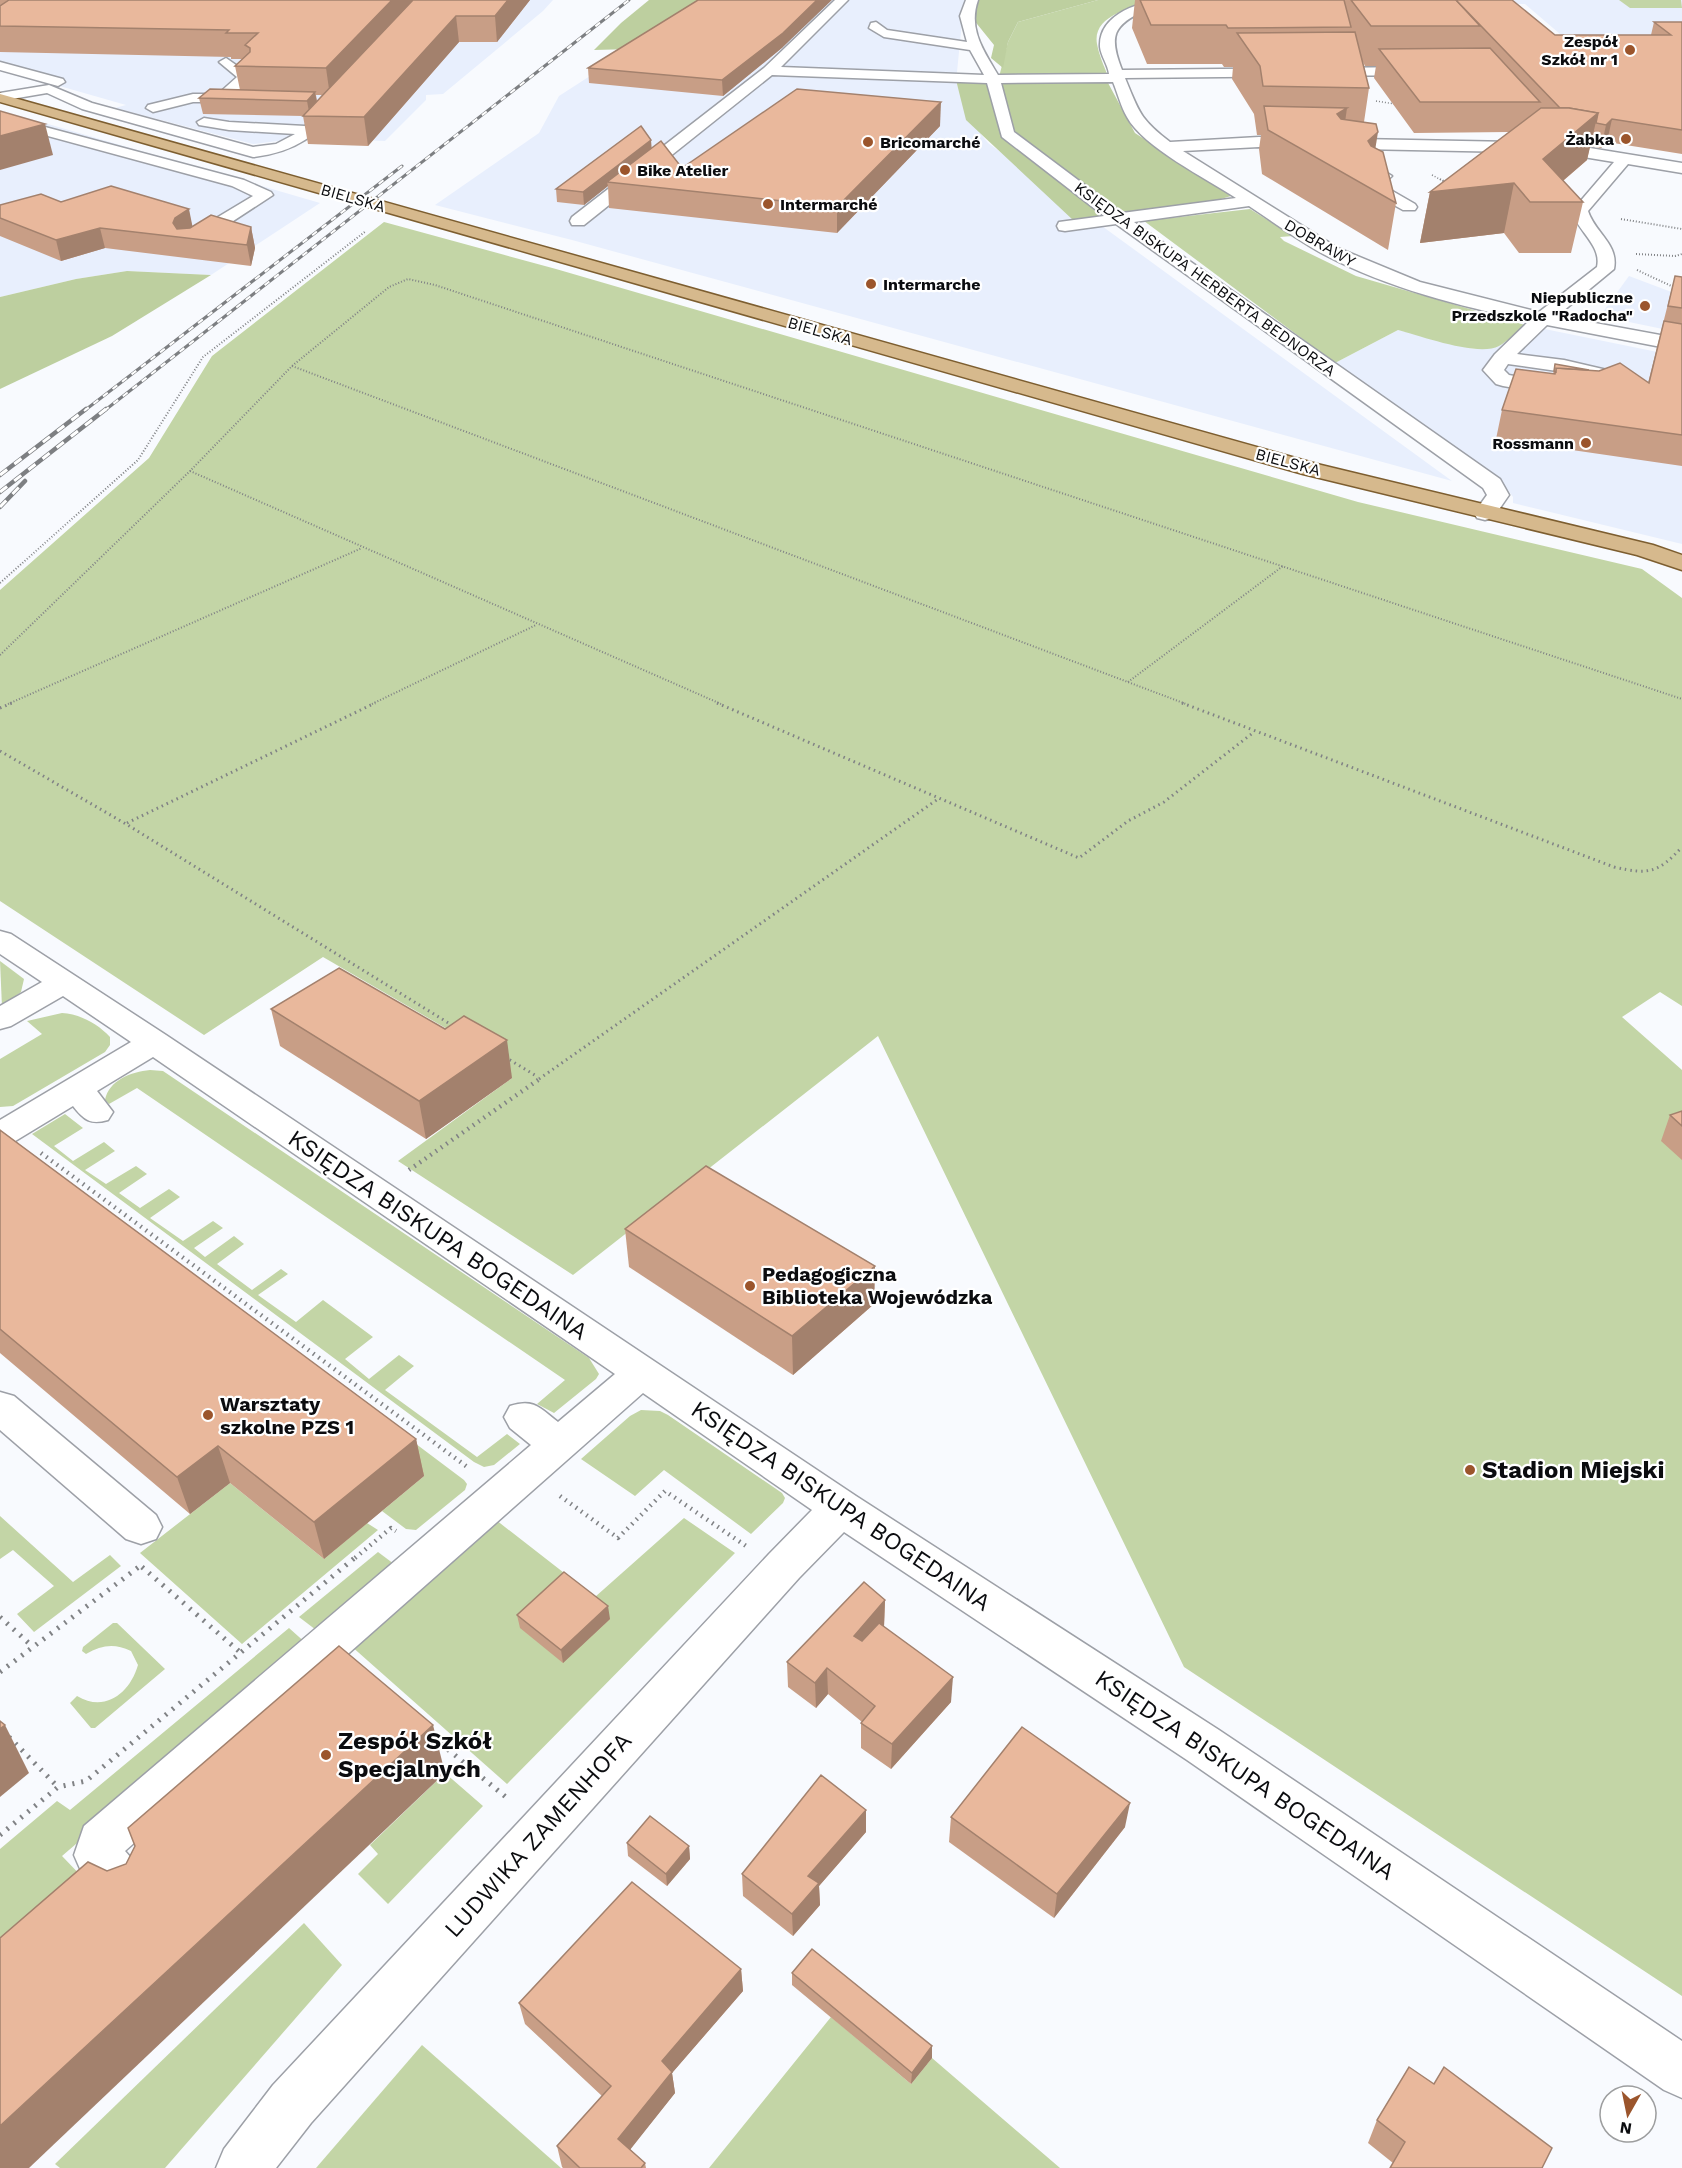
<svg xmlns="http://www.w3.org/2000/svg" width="1682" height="2168" font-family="'Work Sans',sans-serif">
<rect width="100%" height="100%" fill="#f8fafe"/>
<g fill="#e8effd">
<path d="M0,0h553l-10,11 -100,83 -17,1v5l-41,41 -84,-3 -48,6 -138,-36 11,-3 -126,-36z"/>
<path d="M708,0h269l-14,12 -7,70 15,39 17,22 464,338 -880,-241 -137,-35 104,-72 20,-37z"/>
<path d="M1404,0h278v100h-45l-112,-96 -118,-1z"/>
<path d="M0,110l320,93 -109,72 -84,-4 -51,8 -76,18z"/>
<path d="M1629,276l53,20v37l-82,-17z"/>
<path d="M1525,325l157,32v187l-169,-41v-6l-5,-7 -16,-14 -157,-113 63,-33 75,19 26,-3z"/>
</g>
<g fill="#c3d5a6">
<path d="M1098,0h52c-20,9 -58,16 -53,44 2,11 7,22 11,32l-109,1 9,-35 10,-20z"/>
<path d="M1619,0h62l1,8h-52z"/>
<path d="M1250,209l43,27 -13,1 4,4 72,35 169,49c-8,7 -17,16 -26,21 -21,11 -78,-10 -101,-16l-63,33 -191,-142z"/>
<path d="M384,222l172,47 802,233 284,67 40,29v408l-22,-14 -38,25 60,53v926l-498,-329 -306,-631 -305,239 -175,-114 114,-83 -44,-37 -145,-84 -119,78 -204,-134v-311l149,-132 63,-102z"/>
<path d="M0,961l24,18 -3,13 -19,15z"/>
<path d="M62,1013c18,1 36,11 48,24v8l-5,7 -92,54 -13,1v-48l42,-25 -15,-13z"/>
<path d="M150,1070l13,1 426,287 10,16 -3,5 -42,34 -17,-9 28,-24 -428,-292 -28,16 -4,-4c4,-20 26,-28 45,-30z"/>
<path d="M65,1114l18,14 -29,18 19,15 31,-19 11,9 -30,19 21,14 30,-18 11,8 -28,19 21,15 29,-19 11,8 -30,21 33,23 30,-20 10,7 -29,20 11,9 29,-21 10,8 -27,20 35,26 29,-21 7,5 -30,21 38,27 27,-22 50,37 -28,22 24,20 30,-24 15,11 -29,24 92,67 30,-23 13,10 -26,21 -10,2 -10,-5 -442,-328z"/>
<path d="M227,1302l237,178 3,4 -2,6 -49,40 -10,-1 -24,-18 42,-35z"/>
<path d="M641,1410l19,1 8,4 114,78 3,5 -2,5 -32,31 -87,-64 -29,26 -54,-37 49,-43z"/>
<path d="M230,1483l94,76 43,-36 11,7 -136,114 -102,-91z"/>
<path d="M0,1516l73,66 37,-27 11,11 -87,66 -17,-18 37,-28 -41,-36 -13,9z"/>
<path d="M684,1518l51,35 -228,231 -157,-139 146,-125 99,77z"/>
<path d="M378,1552l20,15 -78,66 -21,-16z"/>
<path d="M113,1623h4l48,46 -70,59h-4l-21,-25 7,-7c28,17 53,-3 61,-31l-7,-14c-17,-8 -29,-6 -45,3l-4,-3 1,-4z"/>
<path d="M289,1628l19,17 -246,211 50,52 -112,99v-158l57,-48 13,9z"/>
<path d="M445,1773l38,33 -95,98 -30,-30 20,-20 -8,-9z"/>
<path d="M304,1923l38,42 -177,203h-105l-5,-4z"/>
<path d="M831,2017l80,67 21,-26 128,110h-351z"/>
<path d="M422,2045l139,123h-245z"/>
</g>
<g fill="#bdcf9f">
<path d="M649,0h59l-76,49 -38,1 27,-27z"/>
<path d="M977,0h121l-80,22 -10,20 -5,26 -12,-10 3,-13 -21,-26z"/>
<path d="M956,80l151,1 28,52 96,63 -20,6 -138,18 -107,-100z"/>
<path d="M127,271l84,4 -99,61 -112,53v-92l76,-18z"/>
</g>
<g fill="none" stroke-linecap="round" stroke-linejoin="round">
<defs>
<g id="minor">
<path d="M835,0h13l-67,67 203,8 -14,-25 -86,-13 -15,-9 2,-5 5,-1 11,8 80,12 -7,-26 6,-16h12c-10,29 5,50 20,75l111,-1c-1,-9 -8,-18 -9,-27 -2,-33 42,-47 67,-47 -5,5 -14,7 -21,10 -34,15 -37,27 -24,60l298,-3 7,4 -7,4 -295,3c14,34 15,41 45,64l89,-5 300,6 123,20v10l-54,-9 -40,47c7,22 31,33 26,58l-57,47 125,23v12l-135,-26 -30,29 47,6 43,10 3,4 -3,4 -7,2 -36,-8 -56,-8 -4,6 5,5 52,10 3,4 -3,4 -7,2 -51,-9 -7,-2 -13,-14 12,-16 34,-33c-68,-15 -139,-32 -202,-65 -27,-14 -52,-33 -78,-50l-115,16 366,257 9,16 -16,23 -8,2 -8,-2 -3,-5 13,-18 -4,-7 -367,-264 -51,7 -6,-1 -2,-4 2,-4 45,-6 -102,-79 -15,-54 -215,-8 -188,150h-12l-2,-4 2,-4 192,-149zM1113,82c5,12 8,25 14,35 16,30 80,62 109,81l-114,15 -108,-81 -13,-49zM1259,147l300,6 55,9 -42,49c5,20 30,34 25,56l-58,45 -119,-30 -82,-34 -155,-97z"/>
<path d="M226,58l27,19 -19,18 15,1 2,3 -2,3h-56l-40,10 -7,-4 2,-3 45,-11h25l19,-17 -18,-15z"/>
<path d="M0,62l63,17 2,3 -7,4 -58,-16z"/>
<path d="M49,85l43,18 161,44 23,-3 19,-10 -66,-4 -30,-5 -2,-3 7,-4 25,4 76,4 27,-29h10l2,3c-25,35 -48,52 -91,57l-171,-48 -35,-16 -47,8v-8z"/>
<path d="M0,115l244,65 27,12 2,3 -78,51h-12l-2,-4 2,-4 70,-42 -21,-10 -232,-63z"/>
<path d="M1384,171l8,5 -10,9 33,19 2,3 -2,3h-12l-38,-21 -2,-3 15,-13z"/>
<path d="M0,931l11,3 155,101 690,461 363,234 463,311v57l-18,-8 -477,-330 -343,-228 -45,46 -488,545 -35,45h-60l8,-19 49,-64 496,-531 43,-44 -169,-117 -518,458 22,25 7,16 -7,16 -17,7 -17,-7 -32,-37 -7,-16 10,-29 447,-381 -21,-17 -6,-11 6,-11c24,-8 30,2 48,16l57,-48 -462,-317 -56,34 16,21 -5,8c-18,5 -24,0 -35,-14l-61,37 -12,3v-26l131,-78 -68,-46 -52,30 -11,3v-23l42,-24 -42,-28z"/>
<path d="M0,1392l14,4 142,119 6,12 -6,12 -15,5 -15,-5 -126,-109z"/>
</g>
<path id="major" d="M0,94l1317,370 336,81 29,10v15l-45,-15 -334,-81 -1303,-372z"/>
</defs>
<use href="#minor" stroke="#9da0a7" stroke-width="3"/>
<use href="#major" stroke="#7d5e30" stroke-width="3"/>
<g stroke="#808285" stroke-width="1.5" stroke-dasharray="1 2" stroke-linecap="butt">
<path d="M1376,101l19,3"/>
<path d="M1432,175l11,6"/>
</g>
<g stroke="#808285" stroke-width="2" stroke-dasharray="1 2" stroke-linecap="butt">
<path d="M1440,179l7,4"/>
<path d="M1621,219l61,10"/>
<path d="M1636,254l39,2 7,-2"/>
<path d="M1637,270l45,21"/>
<path d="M292,366l894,338"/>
<path d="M190,471l531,233"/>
<path d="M0,583l138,-123 65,-103 163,-126"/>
<path d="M0,655l190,-184 102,-105 97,-79 19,-8 27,6 1247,414"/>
<path d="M1128,682l155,-116"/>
<path d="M8,704l354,-156"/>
<path d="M372,704l164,-79"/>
</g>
<g stroke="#808285" stroke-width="3" stroke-dasharray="1.5 4" stroke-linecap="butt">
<path d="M717,703l362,155 49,-37 36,-19 90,-70"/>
<path d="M1182,703l432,164c35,8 44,6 68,-20"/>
<path d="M0,708l12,-5"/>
<path d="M0,751l126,73 329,203"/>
<path d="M127,823l248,-120"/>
<path d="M505,1057l33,20"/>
<path d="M539,1079l399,-280"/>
</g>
<g stroke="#808285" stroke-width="4.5" stroke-dasharray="1.5 5" stroke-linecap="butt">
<path d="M41,1153l429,316"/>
<path d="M409,1170l132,-92"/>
<path d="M560,1496l58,42 47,-47 81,55"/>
<path d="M355,1558l36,-30 5,3"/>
</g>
<g stroke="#808285" stroke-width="5" stroke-dasharray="2 7" stroke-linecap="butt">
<path d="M142,1567l99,86"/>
<path d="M0,1617l33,30"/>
<path d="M0,1672l140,-106"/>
<path d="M9,1737l49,50"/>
<path d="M434,1738l73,60"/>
<path d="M0,1835l58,-48 28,-6 271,-225"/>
</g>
<use href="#minor" fill="#fff" fill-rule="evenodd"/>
<use href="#major" fill="#d6b98d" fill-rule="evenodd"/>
<defs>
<g id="rail-far1">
<path d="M84,411l318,-245"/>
<path d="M104,411l525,-411"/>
</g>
<g id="rail">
<path d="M0,475l86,-66"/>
<path d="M0,492l106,-83"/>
<path d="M0,507l25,-26"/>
</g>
</defs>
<use href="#rail-far1" stroke="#7d7f82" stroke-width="3"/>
<use href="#rail" stroke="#7d7f82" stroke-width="4.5"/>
<use href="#rail-far1" stroke="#fff" stroke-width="2" stroke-dasharray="6" stroke-linecap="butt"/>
<use href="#rail" stroke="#fff" stroke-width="3" stroke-dasharray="9" stroke-linecap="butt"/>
</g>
<g fill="#c89e86" fill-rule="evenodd">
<path d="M0,0h530l-33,42h-38l-91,104 -60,-2 -5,-28 -100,-2 -4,-16 41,-8 -5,-24 7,-7h-11v-2l-231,-5zM316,95h6l-5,6z"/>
<path d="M1135,0h377l43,35h96l3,-13h28v132l-75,-12 -6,6 -11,-2 -3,14 -24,21 20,21 -12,51h-52l-15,-20 -84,10 10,-51 79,-60 -95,1 -40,-55 2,-12h-11l-2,-4 6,26 -5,34 11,26 21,55 -8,47 -126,-76 -3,-25 2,-14h-4l-3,-21 -22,-35 1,-12h-9l-2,-3h-75l-15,-36z"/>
<path d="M783,47l-60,49 -134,-13 -1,-15z"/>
<path d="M940,126l-103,107 -228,-25 -1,-22 -24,19 -27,-3 -1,-13 96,-41 30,20z"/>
<path d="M61,202l132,24 58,1 4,21 -4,18 -146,-18 -44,13 -61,-25v-31z"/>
<path d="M1675,276l7,1v189l-186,-27 6,-29 51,-36 2,-10 93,19z"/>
<path d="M271,1009l241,69 -86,61 -146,-93z"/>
<path d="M1682,1111v49l-21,-19 9,-26z"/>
<path d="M0,1130l416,309 8,37 -100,83 -94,-76 -40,31 -190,-161z"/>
<path d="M625,1229l250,37 -1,38 -81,71 -164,-108z"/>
<path d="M885,1600l-1,27 67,75 -60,67 -30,-21v-25l1,-1 -34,-28 -12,14 -28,-21 -1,-25z"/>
<path d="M517,1615l93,4 -47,44 -43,-35z"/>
<path d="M866,1810v22l-47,54 1,19 -27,31 -50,-40 -1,-22z"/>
<path d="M951,1817l174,10 -71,91 -105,-76z"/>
<path d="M627,1843l62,3 1,13 -23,27 -39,-30z"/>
<path d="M741,1969l2,22 -71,82 3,20 -45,56 15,14 1,5h-83l-1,-1 -5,-21 45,-50 -77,-72 -6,-21z"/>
<path d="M792,1973l140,73v12l-21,26 -119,-99z"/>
<path d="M1377,2120l165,48 -149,-5 -25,-20z"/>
</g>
<g fill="#a3816d">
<path d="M392,0h27l-89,96 -4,-28z"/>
<path d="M508,0h22l-33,42 -2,-26z"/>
<path d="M817,0h15l-49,47 -60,49 -1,-16z"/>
<path d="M456,16l3,26 -91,104 -4,-29z"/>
<path d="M315,92l3,16 -8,9 -3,-16z"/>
<path d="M941,102l-1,24 -103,107v-26z"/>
<path d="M1347,108l-6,43 -4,-37z"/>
<path d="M1598,113l-11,47 -49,42 5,-43z"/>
<path d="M1612,119l-5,23 -6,6 5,-23z"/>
<path d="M45,124l8,31 -53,15v-34z"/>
<path d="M1378,132l-7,44 -3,-35z"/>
<path d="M651,140l1,12 -45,30 1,4 -24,19 -1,-13z"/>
<path d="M1514,183l-10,50 -84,10 10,-51z"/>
<path d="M189,209l4,20 -13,8 -7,-14 2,-5z"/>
<path d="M251,227l4,21 -4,18 -4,-21z"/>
<path d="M100,228l5,20 -44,13 -5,-21z"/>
<path d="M507,1040l5,38 -86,61 -7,-38z"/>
<path d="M875,1266l-1,38 -81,71 -1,-39z"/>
<path d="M416,1439l8,37 -100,83 -10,-37z"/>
<path d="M218,1446l12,37 -40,31 -13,-37z"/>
<path d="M885,1600l-1,26 -30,36v-26z"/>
<path d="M608,1606l2,13 -47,44 -2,-13z"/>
<path d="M827,1668l1,26 -12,14 -1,-25z"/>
<path d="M953,1677l-2,25 -60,67 1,-25z"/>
<path d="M5,1725l24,48 -29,24v-68z"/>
<path d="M433,1725l12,48 -416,395h-29v-42z"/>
<path d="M1130,1803l-5,24 -71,91 3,-24z"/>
<path d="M866,1810v22l-47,54 1,19 -27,31 -1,-22 16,-38z"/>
<path d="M689,1846l1,13 -23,27 -1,-12z"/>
<path d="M741,1969l2,22 -71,82 3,20 -53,67 -4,-21 44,-78z"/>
<path d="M932,2046v12l-21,26 1,-11z"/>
</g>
<g fill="#e9b89c" stroke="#a3816d" stroke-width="1.5">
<path d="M9,0h383l-66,68 -91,-2 15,-14v-4l-5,-3 13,-12h-32l3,-3 -229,-4v-20z"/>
<path d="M413,0h95l-13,16h-39l-92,101 -61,-1z"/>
<path d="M698,0h119l-34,33 -61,47 -134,-12z"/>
<path d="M1140,0h204l7,27 -123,1 -2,-3h-75z"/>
<path d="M1351,0h105l24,26h-109z"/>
<path d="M1456,0h56l43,35h116l-17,-13h28v108l-70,-11 -6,6 -10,-2 2,-10 -29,-5h-9z"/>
<path d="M1355,32l14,56 -106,-2 -3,-20 -23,-33z"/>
<path d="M1490,48l50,54h-120l-41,-53z"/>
<path d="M210,89l105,3 -8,9 -108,-3z"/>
<path d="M797,89l144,13 -104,105 -230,-25 54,-41 21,27z"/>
<path d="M1264,106l83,2 -10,6 4,5 35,5 2,8 -10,9 3,5 12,6 13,51 -128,-73z"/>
<path d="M1541,108h28l29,5 -55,46 40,43h-53l-16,-19 -84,9z"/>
<path d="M0,111l45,13 -45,12z"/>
<path d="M641,126l10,14 -68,52 -27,-3z"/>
<path d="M111,186l78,23 -14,9 -2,5 4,6 13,-1 21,-13 40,12 -4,18 -147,-17 -44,12 -56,-22v-13l41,-11 20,8z"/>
<path d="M1675,276l7,1v31l-14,-2z"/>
<path d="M1664,321l18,3v111l-180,-25 14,-41 39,5 1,-6 43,3 21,-8 29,20z"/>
<path d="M1555,364l34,6 -33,-2v4l-2,-1z"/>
<path d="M339,968l106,61 19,-13 43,24 -88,61 -148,-92z"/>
<path d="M1682,1111v15l-12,-11z"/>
<path d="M0,1130l416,309 -102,83 -96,-76 -41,31 -177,-148z"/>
<path d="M706,1166l169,100 -83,70 -167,-107z"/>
<path d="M564,1572l44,34 -47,44 -44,-35z"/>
<path d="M864,1582l21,18 -31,36 8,5 17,-18 74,54 -61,67 -31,-21 14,-17 -48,-38 -12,15 -28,-21z"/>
<path d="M339,1646l94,79 -433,401v-188l88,-76 19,9 19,-7 9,-18 -7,-18z"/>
<path d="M0,1721l5,4 -5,4z"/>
<path d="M1022,1727l108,76 -73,91 -106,-77z"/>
<path d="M821,1775l45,35 -58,66 11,7 -27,31 -50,-40z"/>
<path d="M650,1816l39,30 -23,28 -39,-31z"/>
<path d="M632,1882l109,87 -79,92 10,11 -54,67 27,24 -4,5h-61l-23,-22 54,-60 -92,-83z"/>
<path d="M812,1949l120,97 -20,27 -120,-100z"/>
<path d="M1409,2067l25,17 10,-17 108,81 -10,20h-152l15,-26 -28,-22z"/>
</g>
<g fill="#9b552c" stroke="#fff" stroke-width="2">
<circle cx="1630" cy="50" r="6"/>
<circle cx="1626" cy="139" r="6"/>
<circle cx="868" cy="142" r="6"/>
<circle cx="625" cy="170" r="6"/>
<circle cx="768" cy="204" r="6"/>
<circle cx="871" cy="284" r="6"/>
<circle cx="1645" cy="306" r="6"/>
<circle cx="1586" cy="443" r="6"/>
<circle cx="750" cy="1286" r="6"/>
<circle cx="208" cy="1415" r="6"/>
<circle cx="1470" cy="1470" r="6"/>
<circle cx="326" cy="1755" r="6"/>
</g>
<g text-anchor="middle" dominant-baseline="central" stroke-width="4.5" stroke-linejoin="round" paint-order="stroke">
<g font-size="16" font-weight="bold" fill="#0b0c0f" stroke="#fff" text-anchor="end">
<text x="1618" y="41">Zespół<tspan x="1618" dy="18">Szkół nr 1</tspan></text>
<text x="1614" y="139">Żabka</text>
<text x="880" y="142" text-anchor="start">Bricomarché</text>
<text x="637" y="170" text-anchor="start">Bike Atelier</text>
<text x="780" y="204" text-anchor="start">Intermarché</text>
<text x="883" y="284" text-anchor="start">Intermarche</text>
<text x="1633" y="297">Niepubliczne<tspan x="1633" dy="18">Przedszkole "Radocha"</tspan></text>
<text x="1574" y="443">Rossmann</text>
</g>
<g font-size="16" fill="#0b0c0f" stroke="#fff">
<text transform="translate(353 198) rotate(16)">BIELSKA</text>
<text transform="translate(1320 243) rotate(30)">DOBRAWY</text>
<text transform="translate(1205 279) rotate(36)">KSIĘDZA BISKUPA HERBERTA BEDNORZA</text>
<text transform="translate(820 331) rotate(16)">BIELSKA</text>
<text transform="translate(1288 462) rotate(15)">BIELSKA</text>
</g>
<g font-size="20" font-weight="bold" fill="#0b0c0f" stroke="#fff" text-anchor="start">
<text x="762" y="1274">Pedagogiczna<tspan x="762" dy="23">Biblioteka Wojewódzka</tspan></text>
<text x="220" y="1404">Warsztaty<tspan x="220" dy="23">szkolne PZS 1</tspan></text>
</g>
<g font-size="24" fill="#0b0c0f" stroke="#fff">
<text transform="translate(438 1235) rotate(34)">KSIĘDZA BISKUPA BOGEDAINA</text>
<text transform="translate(841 1506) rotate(34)">KSIĘDZA BISKUPA BOGEDAINA</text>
<text transform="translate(1245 1775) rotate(34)">KSIĘDZA BISKUPA BOGEDAINA</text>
<text transform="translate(538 1835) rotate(-48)">LUDWIKA ZAMENHOFA</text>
</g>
<g font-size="24" font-weight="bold" fill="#0b0c0f" stroke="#fff" text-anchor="start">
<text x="1482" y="1470">Stadion Miejski</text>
<text x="338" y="1741">Zespół Szkół<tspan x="338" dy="28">Specjalnych</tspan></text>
</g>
</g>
<g transform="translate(1628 2114) rotate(189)"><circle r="28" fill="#ffffff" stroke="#9d9e9f" stroke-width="1.5"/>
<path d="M0-4.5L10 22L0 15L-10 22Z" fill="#9b552c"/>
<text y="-9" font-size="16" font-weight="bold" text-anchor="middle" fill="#0b0c0f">N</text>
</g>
</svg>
